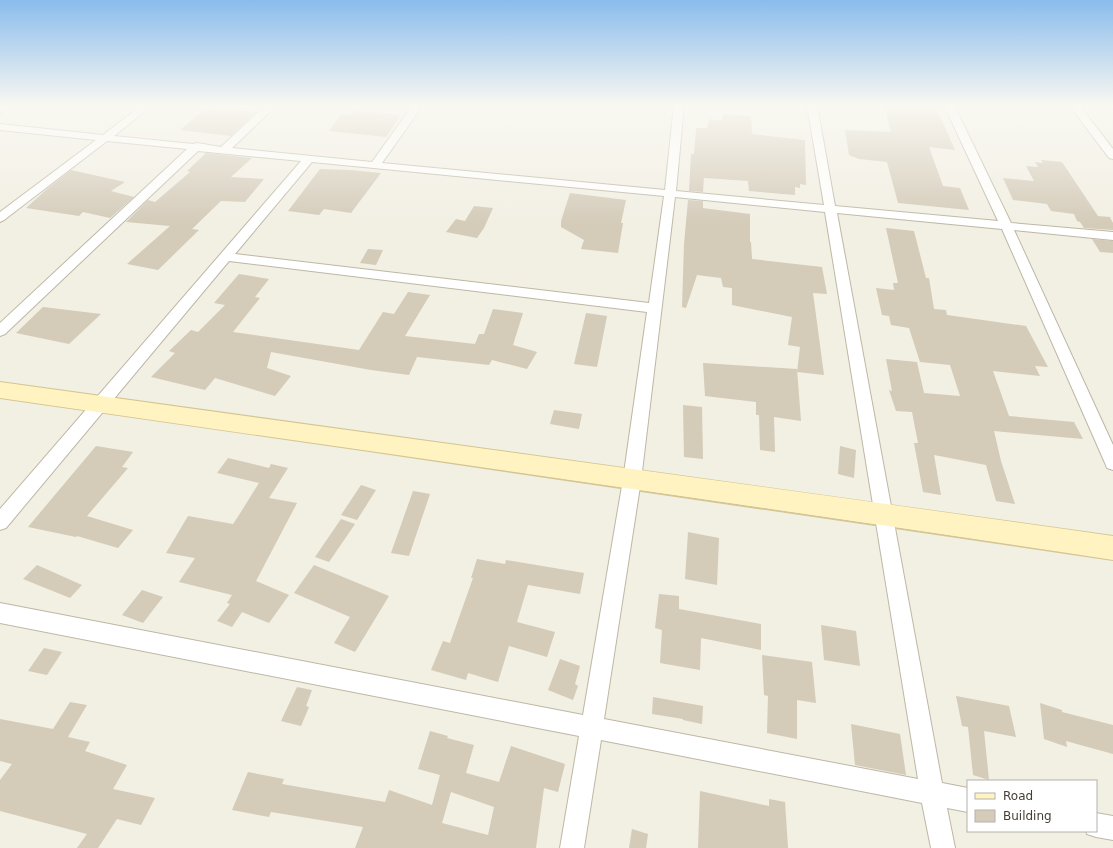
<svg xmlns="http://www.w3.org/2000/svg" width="1113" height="848" font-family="'DejaVu Sans',sans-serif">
<rect width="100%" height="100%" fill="#f2efe3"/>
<g fill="#d4cbb9" fill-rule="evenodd">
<path d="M884,105h51l20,45 -26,-3 14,39 17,2 9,22 -71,-7 -11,-41 -28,-3 -10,-4 -4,-25 46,2z"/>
<path d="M210,108l46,4 -25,24 -51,-6 24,-20 3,1z"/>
<path d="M354,111l31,2 16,2 -15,22 -57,-6 12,-17 9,1z"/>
<path d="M723,114l28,2 1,18 53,6 1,45 -6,-1v4l-5,-1v8l-46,-4 -1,-10 -44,-3 -1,14 -14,-1 2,-37h3l2,-26h11l2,-9 13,2z"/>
<path d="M206,153l46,5 -21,19 33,2 -19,23 -24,-1 -29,28 7,1 -41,40 -31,-6 43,-38 -44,-4 22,-22 7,2 35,-30 -3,-1z"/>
<path d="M1041,160l21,2 36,54 12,1 3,6v7l-29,-2 -4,-6 -3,-1 -3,-7 -23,-3 -4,-7 -34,-4 -10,-22 31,3 -8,-15 12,1 -3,-5 8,1z"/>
<path d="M320,169l30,1 31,3 -30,40 -27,-4 -5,6 -31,-4z"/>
<path d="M71,170l54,12 -14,9 23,6 -24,21 -27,-6 -4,4 -53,-8 21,-19z"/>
<path d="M570,193l56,7 -5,23h2l-5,30 -37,-4 3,-9 -23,-13v-6z"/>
<path d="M688,200l15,1v7l47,6v28h1l1,17 70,8 5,27 -14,-1 11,82 -27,-3 3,-25 -12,-2 4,-28 -60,-12v-17l-9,-1 -2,-9 -24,-3 -11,33 -4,-1 2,-63z"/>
<path d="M474,206l19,2 -9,20 -7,10 -31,-6 10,-13 9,2z"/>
<path d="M886,228l28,3 12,47h3l5,31 12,1 1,5 79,11 22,41 -13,-1 5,10 -47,-5 16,45 65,6 9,17 -89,-8 7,30 14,43 -19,-3 -10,-36 -52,-10 7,40 -18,-3 -9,-49h4l-6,-31 -16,-1 -7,-21 3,1 -6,-32 31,3 7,31 36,3 -10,-31 -30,-3 -11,-34 -18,-3 -2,-9 -7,-1 -6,-27 18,2 -1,-7h5z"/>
<path d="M1092,239l21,2v12l-13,-1z"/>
<path d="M368,249l15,1 -7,15 -16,-2z"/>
<path d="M239,274l30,5 -14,18 5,1 -27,34 126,18 24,-38 11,2 14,-22 22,3 -25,41 70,8 4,-10h5l9,-25 30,4 -10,32 24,7 -10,17 -35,-9 -3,5 -72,-8 -8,18 -38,-5 -100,-18 -4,16 24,8 -16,20 -60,-18 -10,12 -54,-13 24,-24 -6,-2 22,-21 7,2 27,-27 -11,-2z"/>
<path d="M43,307l58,7 -32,30 -53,-11z"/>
<path d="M586,313l21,3 -10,51 -23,-3z"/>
<path d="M703,363l94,6 4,52 -27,-4 1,35 -15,-2 -1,-35h-3v-13l-51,-6z"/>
<path d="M683,405l19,2 1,52 -19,-2z"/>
<path d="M554,410l28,4 -3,15 -29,-5z"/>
<path d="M96,446l37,6 -11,15 6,1 -41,48 46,14 -15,18 -41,-12 -1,1 -48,-10z"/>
<path d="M840,446l16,4 -2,28 -16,-4z"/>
<path d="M228,458l41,10 2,-4 17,4 -19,30 28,5 -41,78 33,14 -20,28 -27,-11 -10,15 -15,-6 13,-17 -3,-1 5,-8 -53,-13 16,-24 -29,-5 22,-37 45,8 6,-9 20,-32 -42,-10z"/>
<path d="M361,485l15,5 -19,30 -16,-5z"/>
<path d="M413,491l17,3 -21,62 -18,-3z"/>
<path d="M341,519l14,5 -26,38 -14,-5z"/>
<path d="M688,532l31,6 -2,47 -32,-6z"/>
<path d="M477,559l28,5 1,-4 78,13 -4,21 -52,-9 -11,37 38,10 -8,25 -38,-11 -11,36 -30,-9 -2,7 -35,-10 12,-29 7,2 23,-65h-2z"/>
<path d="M37,565l45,20 -12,13 -47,-19z"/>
<path d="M314,565l75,31 -34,56 -21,-9 16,-26 -56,-24z"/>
<path d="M142,590l21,7 -20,26 -21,-8z"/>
<path d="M659,594l20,2v13l82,15v26l-60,-12 -1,32 -40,-7 2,-33 -7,-2z"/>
<path d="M821,625l35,6 4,35 -36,-6z"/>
<path d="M44,648l18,4 -15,23 -19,-4z"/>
<path d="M762,655l50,7 4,41 -19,-3v39l-30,-6 1,-37 -4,-1z"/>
<path d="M560,659l20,7 -5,18 3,2 -5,14 -25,-10z"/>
<path d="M297,687l15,3 -6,16 3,1 -8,19 -20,-5z"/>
<path d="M956,696l53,10 7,31 -32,-6 5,49 -16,-5 -5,-48 -6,-1z"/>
<path d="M653,697l50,9 -1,18 -19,-4v-1l-31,-5z"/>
<path d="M70,702l17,3 -19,32 22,5 -5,9 42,14 -14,24 42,9 -14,27 -24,-6 -19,29h-21l10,-14 -87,-23v-31l12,-16 -12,-3v-42l53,10z"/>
<path d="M1040,703l22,7v2l51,13v29l-47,-13 1,6 -23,-8z"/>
<path d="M851,724l49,10 6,41 -51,-10z"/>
<path d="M430,731l18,5 -1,2 27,7 -8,28 33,9 12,-36 54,18 -7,28 -14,-4 -8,60h-181l8,-21 -92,-15 -2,5 -37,-7 16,-38 36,7 -2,5 103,18 4,-12 43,15 8,-30 -22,-6zM451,792l43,15 -6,28 -46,-12z"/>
<path d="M700,791l69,15v-7l16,3 3,46h-90z"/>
<path d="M632,829l16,5 -2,14h-17z"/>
</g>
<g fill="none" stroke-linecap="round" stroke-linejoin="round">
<defs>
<g id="street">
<path d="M1,105h12l-13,8z"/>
<path d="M142,105h11l-39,31 79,8 4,-1 24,4 45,-42h11l-45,43 140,14 41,-57h10l-41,58 283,27 9,-85h10l-8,86 148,14 -17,-100h10l18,101 163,15 -54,-116h10l57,118 102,9v8l-99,-10 99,215v25l-6,-2 -2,-5 -103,-234 -165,-16 105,570 26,5v24l-21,-4 8,40h-24l-9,-45 -321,-63 -17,108h-24l19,-112 -579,-113v-20l583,112 40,-235 24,-168 -418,-51 -223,267 -6,2v-21l301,-348 -103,-10 -193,183 -5,2v-13l187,-174 -80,-8 -103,79 -4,2v-10l96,-72 -96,-10v-6l103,11zM312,162l352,34 -15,107 -414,-49zM675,197l150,15 93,567 -314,-60 37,-239z"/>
<path d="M1069,105h10l34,44v10l-4,-1z"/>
<path d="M1096,813l17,3v24l-17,-3 -9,-3 -1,-3h10z"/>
</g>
<path id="secondary" d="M0,382c371,52 742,101 1113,154v24c-371,-57 -742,-108 -1113,-162z"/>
</defs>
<use href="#street" stroke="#beb7a6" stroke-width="2"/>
<use href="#secondary" stroke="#d4c692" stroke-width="2"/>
<use href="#street" fill="#fff" fill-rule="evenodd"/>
<use href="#secondary" fill="#fff4c1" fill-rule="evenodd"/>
</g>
<linearGradient id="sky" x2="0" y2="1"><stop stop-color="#8abcec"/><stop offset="0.47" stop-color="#f9f8f2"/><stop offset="1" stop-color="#f9f8f2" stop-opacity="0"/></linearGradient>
<rect width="1113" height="224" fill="url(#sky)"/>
<rect x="967" y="780" width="130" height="52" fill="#ffffff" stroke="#b4b2ad"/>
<rect x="975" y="793" width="20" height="6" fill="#fff4c1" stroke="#b4b2ad"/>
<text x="1003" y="800" font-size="12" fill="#443f33">Road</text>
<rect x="975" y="810" width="20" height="12" fill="#d4cbb9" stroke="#b4b2ad"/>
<text x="1003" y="820" font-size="12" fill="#443f33">Building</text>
</svg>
